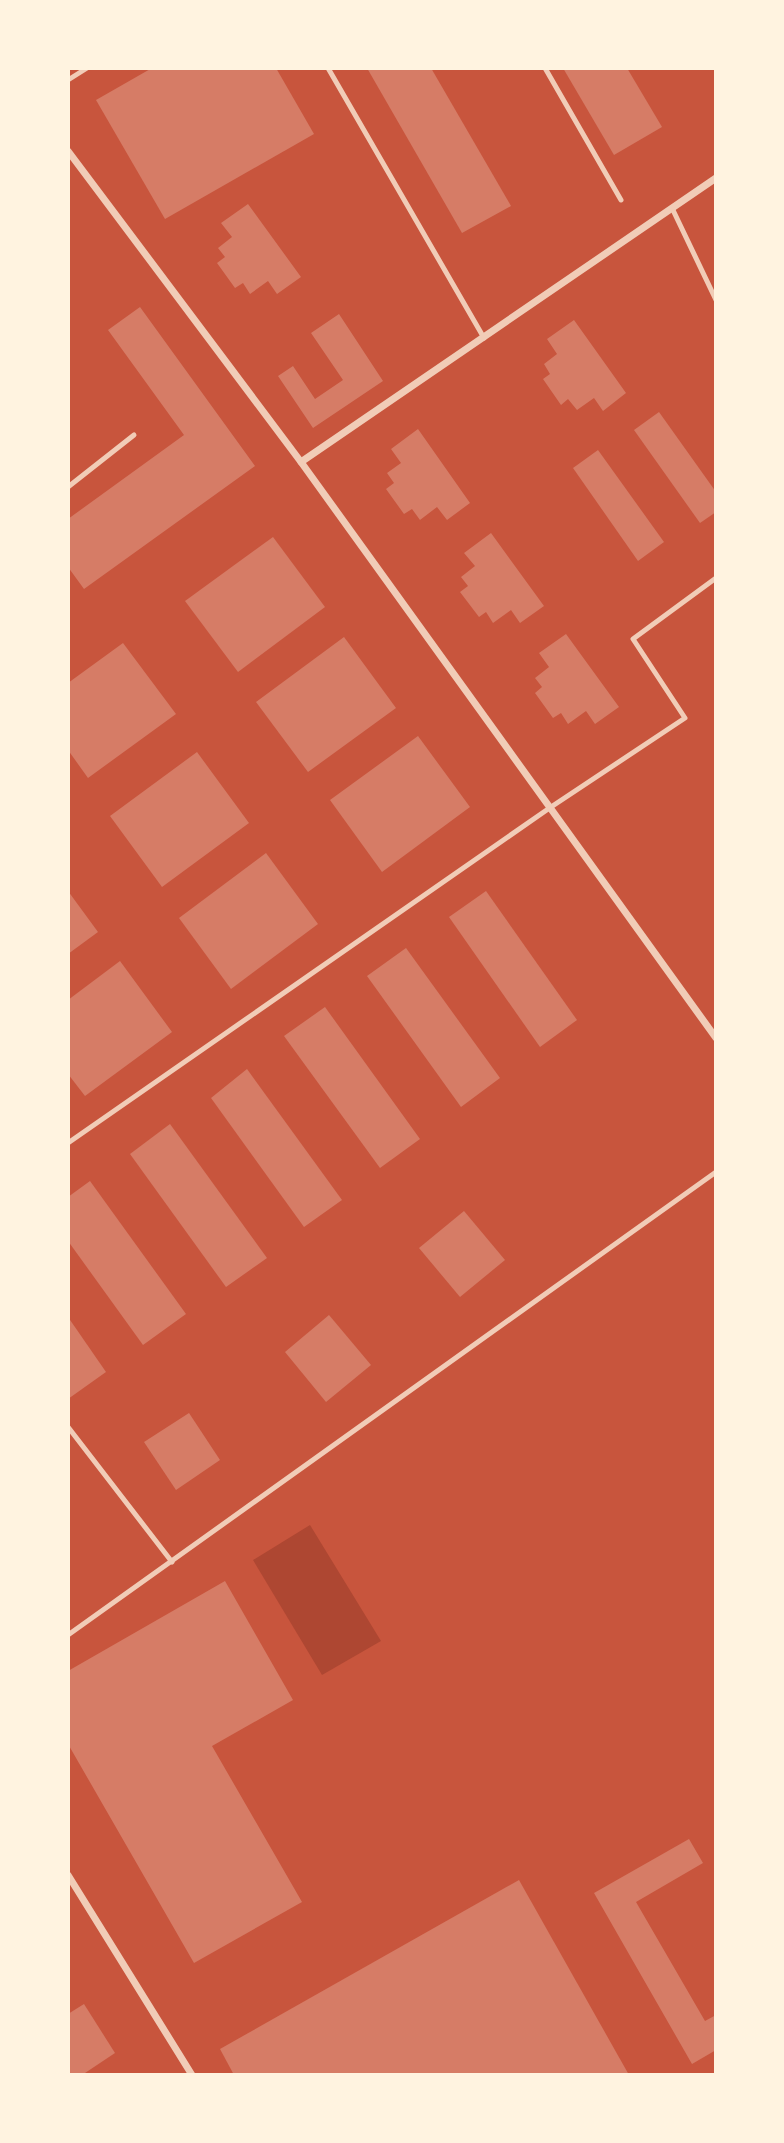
<svg xmlns="http://www.w3.org/2000/svg" width="784" height="2143" font-family="Poppins,sans-serif">
<rect width="100%" height="100%" fill="#c8553d"/>
<path fill="#ae4732" d="M310,1525l71,116 -59,34 -69,-115z"/>
<g fill="#d67c66">
<path d="M152,68h124l38,66 -149,85 -69,-119z"/>
<path d="M367,68h64l80,138 -49,27z"/>
<path d="M563,68h64l35,59 -48,28z"/>
<path d="M248,204l53,73 -24,17 -9,-13 -18,13 -7,-11 -8,5 -18,-25 8,-6 -7,-9 14,-11 -11,-14z"/>
<path d="M140,307l115,159 -171,123 -16,-22v-48l116,-84 -76,-105z"/>
<path d="M339,314l44,67 -70,47 -35,-52 15,-10 22,33 28,-19 -32,-47z"/>
<path d="M574,320l52,73 -23,18 -9,-13 -17,12 -9,-11 -7,6 -18,-26 7,-5 -6,-10 13,-10 -10,-15z"/>
<path d="M659,412l57,80v20l-16,11 -66,-93z"/>
<path d="M418,429l52,74 -23,17 -10,-13 -17,13 -8,-11 -8,5 -18,-25 8,-6 -7,-10 14,-10 -10,-14z"/>
<path d="M598,450l66,92 -26,19 -65,-93z"/>
<path d="M491,533l53,73 -24,17 -9,-13 -18,13 -7,-11 -7,5 -19,-25 8,-6 -7,-9 14,-11 -11,-13z"/>
<path d="M273,537l52,70 -87,65 -53,-71z"/>
<path d="M566,634l53,73 -24,17 -9,-13 -18,13 -7,-11 -8,5 -18,-25 7,-6 -7,-9 14,-11 -10,-14z"/>
<path d="M344,637l52,71 -88,64 -52,-70z"/>
<path d="M123,643l53,71 -88,64 -20,-28v-67z"/>
<path d="M418,736l52,71 -88,65 -52,-72z"/>
<path d="M197,752l52,71 -87,64 -52,-71z"/>
<path d="M266,853l52,71 -87,65 -52,-71z"/>
<path d="M68,891l30,41 -30,22z"/>
<path d="M486,891l91,129 -37,27 -91,-130z"/>
<path d="M406,948l94,130 -39,29 -94,-131z"/>
<path d="M120,961l52,71 -87,64 -17,-22v-74z"/>
<path d="M325,1007l95,132 -40,29 -96,-132z"/>
<path d="M247,1069l95,131 -38,27 -93,-129z"/>
<path d="M170,1124l97,134 -41,29 -96,-133z"/>
<path d="M90,1181l96,133 -43,31 -75,-104v-44z"/>
<path d="M464,1211l41,49 -45,37 -41,-49z"/>
<path d="M329,1315l42,50 -45,37 -41,-50z"/>
<path d="M68,1317l38,55 -38,27z"/>
<path d="M189,1413l31,47 -44,30 -32,-48z"/>
<path d="M225,1581l68,119 -81,46 90,156 -108,61 -126,-219v-73z"/>
<path d="M689,1839l14,24 -67,39 69,119 11,-6v35l-24,14 -98,-171z"/>
<path d="M519,1880l110,195h-395l-14,-26z"/>
<path d="M84,2004l31,49 -33,22h-11l-3,-5v-56z"/>
</g>
<g fill="none" stroke-linecap="round" stroke-linejoin="round">
<g stroke="#f1ccb7" stroke-width="5">
<path d="M328,68l156,270"/>
<path d="M545,68l76,132"/>
<path d="M68,80l19,-12"/>
<path d="M672,208l44,92"/>
<path d="M68,487l66,-52"/>
<path d="M68,1143l483,-336 134,-89 -52,-79 83,-61"/>
<path d="M68,1427l104,135"/>
<path d="M68,1635l648,-463"/>
</g>
<g stroke="#f1ccb7" stroke-width="7">
<path d="M68,151l233,311 415,576"/>
<path d="M301,462l415,-284"/>
<path d="M68,1875l124,200"/>
</g>
</g>
<rect width="784" height="2143" fill="none" stroke="#fff3e0" stroke-width="140"/>
</svg>
